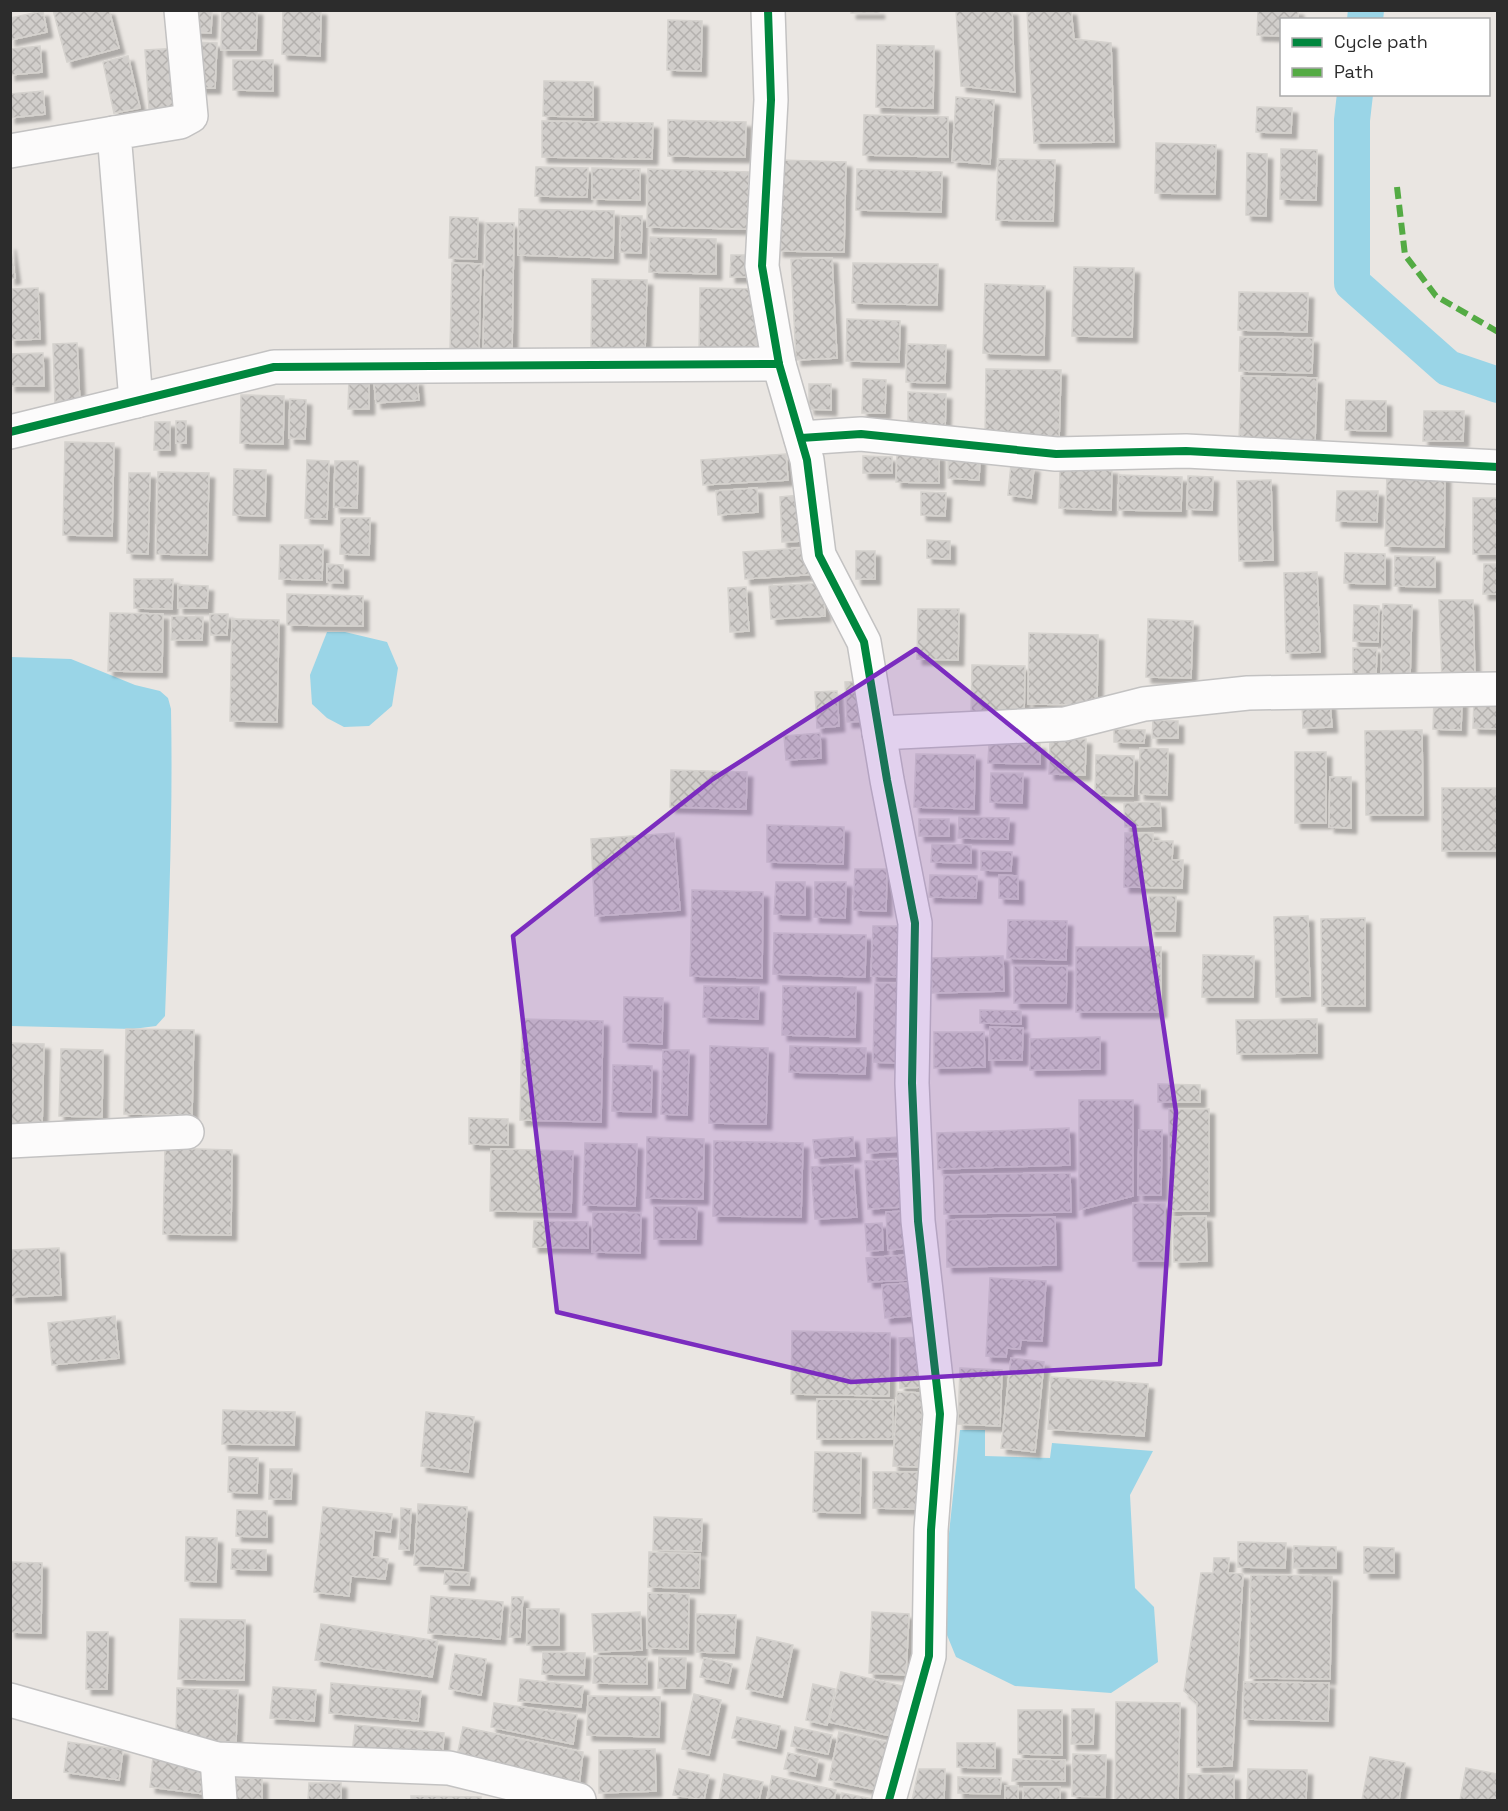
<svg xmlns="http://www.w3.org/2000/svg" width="1508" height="1811" font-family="'Space Grotesk',sans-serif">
<defs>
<pattern id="building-cross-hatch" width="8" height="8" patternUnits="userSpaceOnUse" patternTransform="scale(1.5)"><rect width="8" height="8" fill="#d1cecb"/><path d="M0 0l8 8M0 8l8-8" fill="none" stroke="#b4b1ae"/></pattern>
<filter id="shadow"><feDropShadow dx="5.5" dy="5.5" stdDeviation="1.5" flood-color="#0004"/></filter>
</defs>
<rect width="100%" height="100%" fill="#eae6e2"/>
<g fill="#9ad5e7">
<path d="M327,632h18l42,10 11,26 -6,38 -23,20 -25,1 -17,-9 -15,-14 -2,-29z"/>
<path d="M11,657l60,2 64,26 25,6 8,7 3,11c2,102 -2,204 -6,307l-9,10 -23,3 -122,-3z"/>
<path d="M960,1430h25v26l65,2 2,-15 101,8 -23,44 5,93 19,19 4,55 -47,31 -96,-7 -59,-29 -16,-39z"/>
</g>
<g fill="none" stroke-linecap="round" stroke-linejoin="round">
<g stroke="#9ad5e7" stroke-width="36">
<path d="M1365,20l1,-10"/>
<path d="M1355,94l-3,26v163l96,85 50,17"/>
</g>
</g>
<g fill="url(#building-cross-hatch)" stroke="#d5d2ce" stroke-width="1.5" filter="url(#shadow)">
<path d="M53,10h56l10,38 -52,14z"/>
<path d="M194,10h18l-1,23 -18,-1z"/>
<path d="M222,10h35l-1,40h-35z"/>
<path d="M283,10h38l-1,46 -38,-2z"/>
<rect x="851" y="10" width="28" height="3"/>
<path d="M956,10h56l3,82 -54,-6z"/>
<path d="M1027,10h44l3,29 37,4 3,99 -80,1z"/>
<path d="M1258,10h40v10h-16v16l-25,-1z"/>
<path d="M43,11l4,21 -37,8v-22z"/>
<path d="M668,20l34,1 -1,50 -34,-1z"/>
<path d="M194,42l23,1 -2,45h-22z"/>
<path d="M877,45l57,1 -1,62 -57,-1z"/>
<path d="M40,46l2,26 -32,3v-26z"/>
<path d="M181,48l4,60 -36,1 -4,-59z"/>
<path d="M128,56l12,52 -26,5 -11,-51z"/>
<path d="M233,60h40v31l-40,-1z"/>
<path d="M544,81l49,1v35l-50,-1z"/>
<path d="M43,91l2,23 -35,4v-24z"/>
<path d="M956,97l38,3 -4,64 -38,-3z"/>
<path d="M1257,107l35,1 -1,25 -35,-1z"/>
<path d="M864,115l84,2v40l-85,-2z"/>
<path d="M668,120l78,2 -1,35 -77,-1z"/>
<path d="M542,121l111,2 -1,36 -110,-2z"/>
<path d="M1156,143l60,2 -1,49 -60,-1z"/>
<path d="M1281,149l36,1 -1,50 -36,-1z"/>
<path d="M1247,153l20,1 -1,62 -20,-1z"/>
<path d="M998,159l57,1 -2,61 -57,-1z"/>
<path d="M780,160l66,2 -2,90 -66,-1z"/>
<path d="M536,167l52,1 -1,29 -52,-1z"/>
<path d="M592,168l48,1v31l-48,-1z"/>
<path d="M648,169l101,3 -1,57 -101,-2z"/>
<path d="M857,169l85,3 -1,40 -85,-2z"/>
<path d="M519,209l95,2 -1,47 -95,-3z"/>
<path d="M621,216h21l-1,37 -21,-1z"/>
<path d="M450,217l28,1 -1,41 -28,-1z"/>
<path d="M486,223h28l-2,128 -29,-1z"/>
<path d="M650,237l66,2v35l-67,-2z"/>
<path d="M10,244l5,34 -5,1z"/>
<path d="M731,255h19v22h-20z"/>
<path d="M832,258l5,100 -41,2 -5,-101z"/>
<path d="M452,263l29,1 -2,87 -29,-1z"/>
<path d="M853,263l85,1 -1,41 -85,-2z"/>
<path d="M1074,267l60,1 -2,69 -60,-1z"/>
<path d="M592,279l55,1 -2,73 -54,-1z"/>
<path d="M985,284l60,2 -1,69 -61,-2z"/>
<path d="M38,288l2,51 -30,1v-51z"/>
<path d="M700,288l62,1 -1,68 -62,-2z"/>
<path d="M1239,292l69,1 -1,39 -69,-2z"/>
<path d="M847,319l53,2 -1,41 -53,-1z"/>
<path d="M1240,337l73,1 -1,35 -73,-2z"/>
<path d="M77,343l3,62 -25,1 -2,-62z"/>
<path d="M907,344l39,1 -1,38 -39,-1z"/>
<path d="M43,353l1,33h-34v-32z"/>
<path d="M986,369l75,1 -2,72 -74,-1z"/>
<path d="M1241,376l76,2 -2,65 -76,-2z"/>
<path d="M349,377h20v32h-21z"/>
<path d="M863,379l23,1 -1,33h-23z"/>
<path d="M417,380l2,20 -43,3 -2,-20z"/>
<path d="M809,384h22v26l-22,-1z"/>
<path d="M908,392l38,2 -1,38 -37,-1z"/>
<path d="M241,395l43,1 -1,48 -43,-1z"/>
<path d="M290,399l16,1 -1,39 -16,-1z"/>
<path d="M1346,400l40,1v30l-41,-1z"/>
<path d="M1424,411h40l-1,30h-40z"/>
<rect x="176" y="421" width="10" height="22"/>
<path d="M155,422h15v28h-16z"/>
<path d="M65,442l49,1 -2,93 -49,-1z"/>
<path d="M786,454l2,26 -85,5 -2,-25z"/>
<path d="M897,454l42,1v28l-43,-1z"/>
<path d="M863,456l29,1v16h-29z"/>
<path d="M948,456h32l-1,24 -31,-2z"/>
<path d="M307,460l22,1 -2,58 -22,-1z"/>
<path d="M335,461h23l-1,47 -23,-1z"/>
<path d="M1011,464l23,3 -3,31 -23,-3z"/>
<path d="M1060,468l52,1 -1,41 -52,-2z"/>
<path d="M234,469l32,1 -1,46 -32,-1z"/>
<path d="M158,472l51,1 -2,82 -51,-1z"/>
<path d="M1387,472l58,2 -1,73 -59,-1z"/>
<path d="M129,473h21l-2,81 -21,-1z"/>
<path d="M1119,475l63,2 -1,34 -63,-1z"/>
<path d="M1188,476l25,1 -1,33 -25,-1z"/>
<path d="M1271,480l2,80 -34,1 -2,-80z"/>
<path d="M757,488l1,24 -40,3 -2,-24z"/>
<path d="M1337,491h41l-1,31 -41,-1z"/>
<path d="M921,492l25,1 -1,23 -24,-1z"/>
<path d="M800,495l3,46 -21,1 -2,-45z"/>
<rect x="1473" y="498" width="25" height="56"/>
<path d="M341,518h29l-1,37 -29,-1z"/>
<path d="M927,540l23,1v18l-23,-1z"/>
<path d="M280,545h43l-1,35 -43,-1z"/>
<path d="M815,547l2,27 -72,5 -2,-27z"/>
<rect x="856" y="551" width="19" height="28"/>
<path d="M1345,553l40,1v30l-41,-1z"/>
<path d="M1395,556l40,1v30l-41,-1z"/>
<path d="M327,564l16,1v18l-16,-1z"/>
<path d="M1484,564h14v30h-15z"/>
<path d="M1317,572l3,80 -34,1 -2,-80z"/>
<path d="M134,579h39l-1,30 -38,-1z"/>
<path d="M823,583l2,33 -54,3 -2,-33z"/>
<path d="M178,585l30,1 -1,22h-29z"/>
<path d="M746,587l3,44 -19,1 -2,-44z"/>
<path d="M287,594l76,2v30l-76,-1z"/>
<path d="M1439,600h34l2,79 -33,2z"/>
<path d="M1383,604l29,1 -2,74 -29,-1z"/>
<path d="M1354,605l25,1 -1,36 -25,-1z"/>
<path d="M918,609h41l-1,51 -41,-1z"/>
<path d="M110,613l53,1 -1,58 -54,-1z"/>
<path d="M210,614h18l-1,21h-17z"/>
<path d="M172,616l31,1 -1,23h-31z"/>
<path d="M232,619l47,1 -2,102 -47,-1z"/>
<path d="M1148,619l45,2 -2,57 -45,-1z"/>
<path d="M1029,633l69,2 -1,70 -69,-1z"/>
<path d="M1353,648h24l-1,27 -23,-1z"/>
<path d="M972,665l53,1 -1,51 -53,-1z"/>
<path d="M863,681l3,40 -19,1 -2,-40z"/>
<path d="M837,691l2,35 -22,2 -2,-36z"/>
<path d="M1434,698l28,2 -1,30 -28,-1z"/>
<path d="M1474,698h24v31l-25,-1z"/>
<path d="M1330,703l2,24 -29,1 -1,-24z"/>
<path d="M1153,720l25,1v17h-26z"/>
<path d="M1114,729l31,1 -1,13 -30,-1z"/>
<path d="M1422,730l1,85h-57l-1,-84z"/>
<path d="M820,733l1,25 -35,2 -2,-24z"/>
<path d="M1050,738l36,1 -1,36 -36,-1z"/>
<path d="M989,743l51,1v20l-52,-1z"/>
<path d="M1140,748l28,1 -1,46 -28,-1z"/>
<rect x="1295" y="752" width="31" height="71"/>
<path d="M916,754l59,1 -1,54 -60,-2z"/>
<path d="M1096,755l38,1 -1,40 -38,-1z"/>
<path d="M671,770l76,2 -1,37 -76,-2z"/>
<path d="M991,773h32l-1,30 -32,-1z"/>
<path d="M1330,777h21v51l-22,-1z"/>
<rect x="1442" y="788" width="56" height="63"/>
<path d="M1160,802l1,24 -36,1 -1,-24z"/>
<path d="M959,817l50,1 -1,21 -50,-1z"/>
<rect x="919" y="819" width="30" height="17"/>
<path d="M767,825l77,2 -1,37 -76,-2z"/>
<path d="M674,833l6,77 -85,6 -4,-77z"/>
<path d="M1125,833h28v8h20l-1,19h11l-1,28 -58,-1z"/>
<path d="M932,844l39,1v18l-40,-1z"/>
<path d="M981,851l31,1 -1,19 -30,-1z"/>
<path d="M855,869h32l-1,42 -33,-1z"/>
<path d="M930,875l47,1 -1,22 -47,-1z"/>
<path d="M999,875l19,1v23l-19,-1z"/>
<path d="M776,882h29v33l-31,-1z"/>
<path d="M815,882h31l-1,36 -31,-1z"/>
<path d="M692,890l71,2 -1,86 -72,-2z"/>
<path d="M1149,896h27l-1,35h-26z"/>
<path d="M1308,916l2,80 -34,1 -2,-80z"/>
<path d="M1365,918v88h-43l-1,-87z"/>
<path d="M1008,920l59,1 -1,39 -59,-2z"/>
<path d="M873,926h27l-1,51 -28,-1z"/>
<path d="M774,933l92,2 -1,42 -92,-3z"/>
<rect x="1076" y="947" width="85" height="65"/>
<path d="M1203,955l51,1 -1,41h-51z"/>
<path d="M1003,956l1,35 -72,2 -1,-35z"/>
<path d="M1014,966h53l-1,37h-52z"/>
<path d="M875,983h24l-2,80 -24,-1z"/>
<path d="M704,986l55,1 -1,32 -55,-2z"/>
<path d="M783,986l73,1 -1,50 -73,-2z"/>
<path d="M624,997l39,1 -1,46 -39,-2z"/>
<path d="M980,1010l41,1v13l-41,-1z"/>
<path d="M522,1019l81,2 -2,101 -81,-2z"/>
<path d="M1317,1019v34l-80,1 -1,-34z"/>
<path d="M990,1027l33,1 -1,32h-33z"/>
<path d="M126,1029l68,1 -2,85 -68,-1z"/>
<path d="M934,1032h50l1,35 -51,1z"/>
<path d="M1100,1037v32l-70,1v-31z"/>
<path d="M10,1043l34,1 -2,85 -32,-1z"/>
<path d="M710,1046l58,2 -2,76 -57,-1z"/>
<path d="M790,1046l76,2 -1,26 -76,-2z"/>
<path d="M61,1049l42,1 -1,67 -43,-1z"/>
<path d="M663,1050h26l-2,65 -26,-1z"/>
<path d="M613,1065l39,1 -1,46 -39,-1z"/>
<path d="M1158,1084l42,1v17h-42z"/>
<path d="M1079,1100h54v96l-54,14z"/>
<rect x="1169" y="1109" width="40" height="102"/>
<path d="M469,1118l39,1v26l-39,-1z"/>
<path d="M1069,1128l1,37 -132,4 -1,-36z"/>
<path d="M1139,1130h23l-1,65h-23z"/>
<path d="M647,1137l57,2 -1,60 -57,-1z"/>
<path d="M853,1137l2,19 -40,2 -2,-18z"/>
<path d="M900,1137l1,14 -34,2v-14z"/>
<path d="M714,1141l89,2 -2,74 -88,-1z"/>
<path d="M585,1143l52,1 -2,62 -52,-1z"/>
<path d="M165,1148l67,2 -1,85 -68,-1z"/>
<path d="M491,1149l82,2 -2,61 -81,-1z"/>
<path d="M899,1159l3,48 -34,2 -3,-48z"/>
<path d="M853,1164l4,53 -42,2 -4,-52z"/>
<path d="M1070,1173l1,39 -127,2v-39z"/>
<path d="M1133,1203l32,1 -1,57h-31z"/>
<path d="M654,1206l43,1 -1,32h-42z"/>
<path d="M909,1211l2,37 -23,2 -2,-38z"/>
<path d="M593,1212l48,1 -1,40 -48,-1z"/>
<path d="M1206,1216l1,45 -33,1 -1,-45z"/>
<path d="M1055,1217l1,48 -109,2 -1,-47z"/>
<path d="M534,1221l54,1v26l-55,-1z"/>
<path d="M882,1223l1,27 -16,1 -2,-27z"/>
<path d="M59,1248l2,47 -51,2v-47z"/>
<path d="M908,1255l1,25 -41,2 -2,-24z"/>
<path d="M990,1278l56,3 -4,60 -21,-1 -1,9 -13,-1 -1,9 -20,-1z"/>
<path d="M921,1282l2,33 -38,3 -3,-33z"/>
<path d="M115,1316l4,42 -67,7 -4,-42z"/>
<path d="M792,1331l98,2 -1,63 -98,-2z"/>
<path d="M923,1337l2,50 -25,1 -1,-50z"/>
<path d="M1011,1358l33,4 -9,90 -34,-4z"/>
<path d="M960,1368l42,2 -2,56 -42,-2z"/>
<path d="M1051,1377l97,7 -4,52 -96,-7z"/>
<path d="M897,1392l26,1 -3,74 -27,-1z"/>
<path d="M817,1399l76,1v39h-76z"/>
<path d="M223,1410l72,2 -1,33 -72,-1z"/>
<path d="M426,1412l48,5 -6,55 -47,-6z"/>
<path d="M815,1452l46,1 -1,60 -47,-1z"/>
<path d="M229,1457l29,1 -1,35 -29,-1z"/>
<path d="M270,1469h22l-1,30h-22z"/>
<path d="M873,1472h46v37l-46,-1z"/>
<path d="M418,1504l49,3 -4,61 -49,-3z"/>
<path d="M323,1507l69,7 -2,18 -16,-2 -2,27 16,2 -3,20 -34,-3 -2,20 -35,-4z"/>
<path d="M401,1508l10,1 -2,41 -10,-1z"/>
<path d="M237,1510l30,1v26l-31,-1z"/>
<path d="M654,1517l48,2 -1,32 -48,-1z"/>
<path d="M186,1537l31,1 -1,44 -31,-1z"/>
<path d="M1238,1542l48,1 -1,25 -47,-1z"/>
<path d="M1294,1546l42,1v21h-43z"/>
<path d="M1364,1547l30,1v25h-30z"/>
<path d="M232,1549l34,1v20l-35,-1z"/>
<path d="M649,1552l51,2 -1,34 -51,-1z"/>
<path d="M1214,1558h15l-1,15 15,1 -11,192 -35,1v-65l-13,-11 17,-118h12z"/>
<path d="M10,1562l32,1 -1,70 -31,-1z"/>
<path d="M445,1571l25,2 -1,12 -25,-1z"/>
<path d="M1251,1575l81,1 -2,103 -81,-1z"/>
<path d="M648,1593l41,1 -1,55 -41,-1z"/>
<path d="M431,1596l72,6 -3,37 -72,-6z"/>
<path d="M512,1597h11l-3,40h-11z"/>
<rect x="527" y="1609" width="32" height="36"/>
<path d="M640,1612l2,38 -48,2 -2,-38z"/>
<path d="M872,1612l37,2 -3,61 -37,-2z"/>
<path d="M696,1614l40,1 -2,38 -38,-1z"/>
<path d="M180,1619l65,1 -1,60 -66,-1z"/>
<path d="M321,1624l117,17 -6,36 -117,-17z"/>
<path d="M87,1632h21l-1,57h-21z"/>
<path d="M757,1637l36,8 -11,52 -36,-8z"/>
<path d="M543,1652l42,1 -1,22 -42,-1z"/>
<path d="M455,1654l31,5 -5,36 -32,-6z"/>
<path d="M594,1656l53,1v27l-54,-1z"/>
<path d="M659,1657l27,1 -1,30h-27z"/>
<path d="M704,1658l28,6 -4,19 -28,-6z"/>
<path d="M841,1672l66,15 -11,50 -67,-15z"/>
<path d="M520,1679l63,7 -2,21 -63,-6z"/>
<path d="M1244,1682l85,1 -1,38 -85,-2z"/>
<path d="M331,1683l90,8 -3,30 -89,-8z"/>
<path d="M813,1684l22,5 -8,36 -21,-5z"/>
<path d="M273,1687l43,3 -2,31 -44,-3z"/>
<path d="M177,1688l61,2 -2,52 -60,-1z"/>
<path d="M694,1694l27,6 -12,55 -27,-6z"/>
<path d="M588,1696l72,1 -1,40 -72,-2z"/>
<path d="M1116,1702l64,1 -2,97h-63z"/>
<path d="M494,1703l83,12 -4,29 -82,-17z"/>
<path d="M1072,1709h22l-1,35h-22z"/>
<path d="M1018,1710h44v45l-44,-1z"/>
<path d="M737,1717l43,9 -4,22 -44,-10z"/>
<path d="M355,1725l89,8 -2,30 -90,-8z"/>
<path d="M463,1727l120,25 -4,34 -123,-25z"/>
<path d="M795,1727l37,8 -4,19 -37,-8z"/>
<path d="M839,1732l53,11 -10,48 -53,-11z"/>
<path d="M68,1742l55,8 -4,30 -55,-8z"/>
<path d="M957,1743h38v25l-38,-1z"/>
<path d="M655,1749l1,42 -57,2v-43z"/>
<path d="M788,1753l30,6 -3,17 -31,-7z"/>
<path d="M1073,1754l33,1 -1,42 -33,-1z"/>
<path d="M153,1757l55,7 -4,30 -54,-7z"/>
<path d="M1370,1757l35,6 -6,37h-37z"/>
<path d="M1013,1759l52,1v21h-53z"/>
<path d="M1466,1768l32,6 -1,26h-37z"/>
<path d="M679,1769l30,6 -5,25 -31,-5z"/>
<path d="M919,1769h26l-1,31h-32z"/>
<path d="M1248,1769l59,1 -1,30h-59z"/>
<path d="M724,1774l39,8 -4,18h-40z"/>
<path d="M1187,1774l47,1v25h-47z"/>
<path d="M772,1776l64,14 -2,10h-67z"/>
<path d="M958,1777l43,1 -1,16 -42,-1z"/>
<path d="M262,1778v22h-31v-21z"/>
<path d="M309,1783h32v17h-33z"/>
<rect x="1005" y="1786" width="13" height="14"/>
<path d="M1024,1787h36v13h-37z"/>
<path d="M842,1793l36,7h-37z"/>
<path d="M411,1796l70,1v3h-70z"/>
</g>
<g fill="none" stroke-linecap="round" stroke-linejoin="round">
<defs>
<g id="minor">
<path d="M768,10l3,90 -9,166 17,98 28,96 12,95 45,87 23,138 28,143 -3,160 6,138 22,193 -9,116 -2,126 -40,144"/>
<path d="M10,151l104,-18"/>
<path d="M136,401l-22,-268 66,-11 11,-6 -10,-106"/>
<path d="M10,432l264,-65 505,-3"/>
<path d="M801,438l60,-4 195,20 130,-3 312,16"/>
<path d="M879,733l186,-9 79,-20 104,-11 250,-4"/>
<path d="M10,1141l177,-9"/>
<path d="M10,1700l207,59 232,9 130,32"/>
<path d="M217,1759l3,41"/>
</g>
</defs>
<use href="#minor" stroke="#c3c2c2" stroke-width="36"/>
<use href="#minor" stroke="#fcfbfb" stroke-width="33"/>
<path stroke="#54ab44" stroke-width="6" stroke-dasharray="12 6" stroke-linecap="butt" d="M1397,187l8,68 31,41 62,36"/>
<defs>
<g id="cycleway">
<path d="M768,10l3,90 -9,166 17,98 28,96 12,95 45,87 23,138 28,143 -3,160 6,138 22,193 -9,116 -2,126 -40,144"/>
<path d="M10,432l264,-65 505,-3"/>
<path d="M801,438l60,-4 195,20 130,-3 312,16"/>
</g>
</defs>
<use href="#cycleway" stroke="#fff" stroke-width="11"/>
<use href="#cycleway" stroke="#00873e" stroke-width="8"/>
</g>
<path fill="#7b2cbf" fill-opacity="0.2" stroke="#7b2cbf" stroke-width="4.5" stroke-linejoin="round" d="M916,649l218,177 42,286 -16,252 -309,18 -294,-70 -44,-376 200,-157z"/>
<rect width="1508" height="1811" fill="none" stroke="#2c2c2c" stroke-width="24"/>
<rect x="1280" y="18" width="210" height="78" fill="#ffffff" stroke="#ababab" stroke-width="1.5"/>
<rect x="1292" y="38" width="30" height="9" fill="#00873e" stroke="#ababab" stroke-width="1.5"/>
<text x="1334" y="48" font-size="18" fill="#2c2c2c">Cycle path</text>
<rect x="1292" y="68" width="30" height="9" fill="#54ab44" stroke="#ababab" stroke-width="1.5"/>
<text x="1334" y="78" font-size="18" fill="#2c2c2c">Path</text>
</svg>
